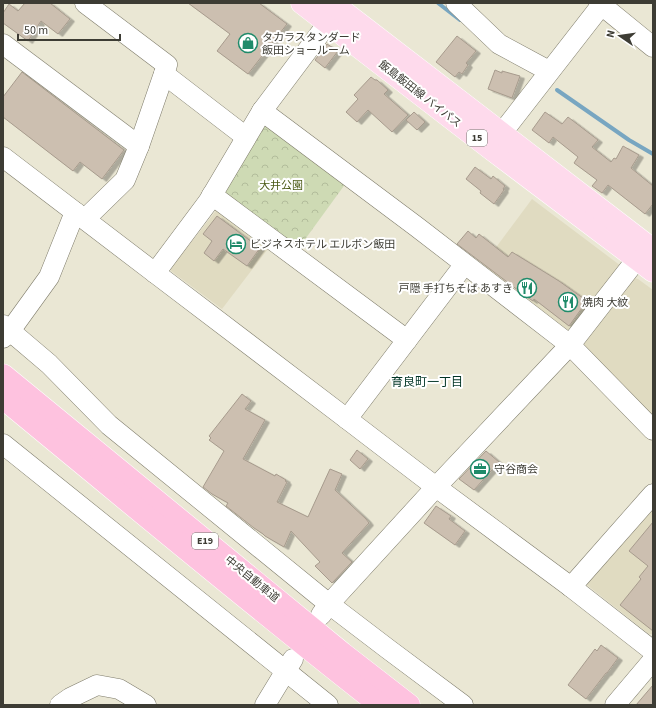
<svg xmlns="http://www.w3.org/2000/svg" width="656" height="708" font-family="'Source Sans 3','Noto Sans JP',sans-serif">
<defs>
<pattern id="park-crowns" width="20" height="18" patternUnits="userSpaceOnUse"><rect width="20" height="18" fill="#cedab4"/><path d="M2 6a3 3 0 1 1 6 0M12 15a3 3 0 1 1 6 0" fill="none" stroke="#b2bc9b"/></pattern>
<filter id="shadow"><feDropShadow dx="4.5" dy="2.5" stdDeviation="0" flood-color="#0004"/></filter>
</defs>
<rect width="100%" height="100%" fill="#eae7d4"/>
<g fill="#e0dbc1">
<path d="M532,199l89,67 -49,67 -10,-2 -82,-62z"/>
<path d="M219,207l52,38 -49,64 -51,-38v-3z"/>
<path d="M631,277l7,2 15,11v127l-68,-70 -2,-3z"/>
<path d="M653,504v130h-4l-62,-49 -1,-6z"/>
</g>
<path fill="url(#park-crowns)" d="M264,122l82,61 -48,66 -71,-53 -2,-6z"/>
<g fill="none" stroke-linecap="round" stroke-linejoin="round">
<g stroke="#78a6c1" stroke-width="4">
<path d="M438,3l22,17"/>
<path d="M557,90l72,50 24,14"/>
</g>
</g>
<g fill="#ccbfb0" stroke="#a79b8d" filter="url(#shadow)">
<path d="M25,3h25l20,16 -12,15 -17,-13 -13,20 -25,-18v-10l6,-9 9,7z"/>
<path d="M188,3h71l28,21 -39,50 -31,-23 13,-17z"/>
<path d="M457,36l19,15 -10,12 2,2 -6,9 -3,-2 -4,5 -19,-15z"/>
<path d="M327,44l11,7 -13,17 -10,-8z"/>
<path d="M495,70l7,3v-2l18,5 -8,22 -24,-9z"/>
<path d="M22,72l102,78 -22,29 -22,-17 -7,9 -70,-54v-20z"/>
<path d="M371,77l4,3h2l11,10 -4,4 24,21 -16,17 -24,-22 -11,12 -11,-10 12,-13 -4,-4z"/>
<path d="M414,112l11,10 -8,8 -11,-10z"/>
<path d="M545,112l17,12 6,-7 30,23 -6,7 19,15 3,-4 2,1 7,-13 16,9 -8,13 22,18v18l-8,10 -37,-29 -6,8 -10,-7 5,-6 -23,-17 4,-6 -25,-20 -4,6 -17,-13z"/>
<path d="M475,167l16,12 2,-3 12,10 -2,3 1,1 -10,14 -14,-11 1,-2 -15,-12z"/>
<path d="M217,216l43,32 -13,18 -24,-17 -9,12 -10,-8 8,-12 -9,-7z"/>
<path d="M468,231l8,7 3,-4 29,23 4,-5 47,29 28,20 -18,25 -35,-27 -1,2 -6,-4 -70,-53z"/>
<path d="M242,394l9,7 -6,8 20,11 -22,39 32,17 1,-2 10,6 -1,1 2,1 -10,20 31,15 22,-48 12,5 -7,16 31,29 3,4 -27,30 10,9 -20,21 -17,-17 5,-4 -29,-31 -7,16 -19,-11 -2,-2 -9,-6 -28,-22 2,-3 -16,-9 -9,-7 21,-36 -15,-11 2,-2 -2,-2z"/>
<path d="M357,450l11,9 -8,10 -10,-9z"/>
<path d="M486,451l13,11 -25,28 -15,-11z"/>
<path d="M436,506l15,10 -2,3 16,12 -10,14 -31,-22z"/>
<path d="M653,522v109l-33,-26 21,-26 -2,-2 9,-11 -19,-15z"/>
<path d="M601,645l17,13 -11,15h-1l-20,26 -18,-14 27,-36 2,2z"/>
<path d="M653,685v20h-17z"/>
</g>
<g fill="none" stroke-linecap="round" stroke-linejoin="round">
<defs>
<g id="minor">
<path d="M456,3l43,41 50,27"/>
<path d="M599,3l54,44"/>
<path d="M3,44l136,102"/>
<path d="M164,74l82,63"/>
<path d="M262,111l155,116 153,118 83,85"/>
<path d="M491,147l112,-144"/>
<path d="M3,157l152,116 192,146 89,68 135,100 82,64"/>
<path d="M212,195l195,145"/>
<path d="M85,219l40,-39 14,-34 28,-81 -82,-62"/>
<path d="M155,273l53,-71 54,-91 75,-100"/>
<path d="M3,325l46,39 60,61 220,179 59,45 75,56"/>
<path d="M3,338l7,-7 39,-54 26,-65"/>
<path d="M347,419l117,-154"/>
<path d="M3,444l325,261"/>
<path d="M571,587l82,-93"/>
<path d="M321,615l8,-11 107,-117 134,-142 77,-99"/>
<path d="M60,705l10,-7 27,-13 22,4 27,16"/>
<path d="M265,705l28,-46"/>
<path d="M615,705l38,-45"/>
</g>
<g id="major">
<path d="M302,3l188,145 163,123"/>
<path d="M332,3l321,247"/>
</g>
<g id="highway">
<path d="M3,375l339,278 67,52"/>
<path d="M3,398c125,103 249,207 377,307"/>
</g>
</defs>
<use href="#minor" stroke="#7f7c6b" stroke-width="21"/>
<use href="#major" stroke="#fff" stroke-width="23"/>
<use href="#highway" stroke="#fff" stroke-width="23"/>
<use href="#minor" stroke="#fff" stroke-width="20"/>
<use href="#major" stroke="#fedaec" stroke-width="22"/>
<use href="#highway" stroke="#fec2df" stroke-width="22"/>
</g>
<defs>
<symbol id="shop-ring" viewBox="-11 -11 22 22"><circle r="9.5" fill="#fff" stroke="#1f8b6a" stroke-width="1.5"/><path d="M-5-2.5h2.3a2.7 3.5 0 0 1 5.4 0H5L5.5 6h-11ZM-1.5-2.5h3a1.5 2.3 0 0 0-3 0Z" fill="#1f8b6a"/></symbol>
<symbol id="hotel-ring" viewBox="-11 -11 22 22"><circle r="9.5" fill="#fff" stroke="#1f8b6a" stroke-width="1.5"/><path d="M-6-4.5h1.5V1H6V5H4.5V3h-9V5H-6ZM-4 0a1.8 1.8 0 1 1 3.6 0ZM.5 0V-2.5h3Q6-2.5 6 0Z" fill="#1f8b6a"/></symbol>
<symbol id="restaurant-ring" viewBox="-11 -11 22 22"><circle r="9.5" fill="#fff" stroke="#1f8b6a" stroke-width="1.5"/><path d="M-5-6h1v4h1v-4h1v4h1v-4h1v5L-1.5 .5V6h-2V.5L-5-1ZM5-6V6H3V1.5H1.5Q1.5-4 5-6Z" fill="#1f8b6a"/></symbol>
<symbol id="office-ring" viewBox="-11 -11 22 22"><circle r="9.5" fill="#fff" stroke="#1f8b6a" stroke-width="1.5"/><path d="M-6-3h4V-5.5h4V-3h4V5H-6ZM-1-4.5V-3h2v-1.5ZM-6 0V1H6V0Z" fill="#1f8b6a"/></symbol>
</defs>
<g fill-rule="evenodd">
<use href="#shop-ring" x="237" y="32" width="22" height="22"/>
<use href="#hotel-ring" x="225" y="233" width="22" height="22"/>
<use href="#restaurant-ring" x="516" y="277" width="22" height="22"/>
<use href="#restaurant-ring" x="557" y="291" width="22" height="22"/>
<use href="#office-ring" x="469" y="458" width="22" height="22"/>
</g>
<g text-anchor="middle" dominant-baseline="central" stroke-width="4" stroke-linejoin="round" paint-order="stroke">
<g fill="#fff" stroke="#777671" stroke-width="1">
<rect x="467" y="130" width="20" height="16" rx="3"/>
<rect x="192" y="533" width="26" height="16" rx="3"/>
</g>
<g font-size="10" font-weight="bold" fill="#3d3c34">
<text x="477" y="138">15</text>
<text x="205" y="541">E19</text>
</g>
<g font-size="11" fill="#3d3c34" stroke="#fff" text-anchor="start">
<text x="262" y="37">タカラスタンダード<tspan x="262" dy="13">飯田ショールーム</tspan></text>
<text x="250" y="244">ビジネスホテル エルボン飯田</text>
<text x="513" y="288" text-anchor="end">戸隠 手打ちそば あすき</text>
<text x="582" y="302">焼肉 大紋</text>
<text x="494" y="469">守谷商会</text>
</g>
<g font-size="11" fill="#3d3c34" stroke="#fff">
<text transform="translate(420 94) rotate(38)">飯島飯田線 バイパス</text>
<text transform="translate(252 579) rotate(39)">中央自動車道</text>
</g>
<g font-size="11" fill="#4c5b16" stroke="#fff">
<text x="281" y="185">大井公園</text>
</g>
<g font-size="12" fill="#003425" stroke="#fff">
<text x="427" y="382">育良町一丁目</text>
</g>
</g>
<rect width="656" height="708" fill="none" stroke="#3d3c34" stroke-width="8"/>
<g transform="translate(620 36) rotate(283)" stroke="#ffffff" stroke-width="3" paint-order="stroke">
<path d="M0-3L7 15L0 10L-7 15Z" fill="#3d3c34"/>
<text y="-6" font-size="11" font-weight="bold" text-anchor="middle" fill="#3d3c34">N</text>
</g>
<path d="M18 34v6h102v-6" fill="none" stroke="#3d3c34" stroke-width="2"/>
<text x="24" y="34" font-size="12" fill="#3d3c34" stroke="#ffffff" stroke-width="3" paint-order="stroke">50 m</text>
</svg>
